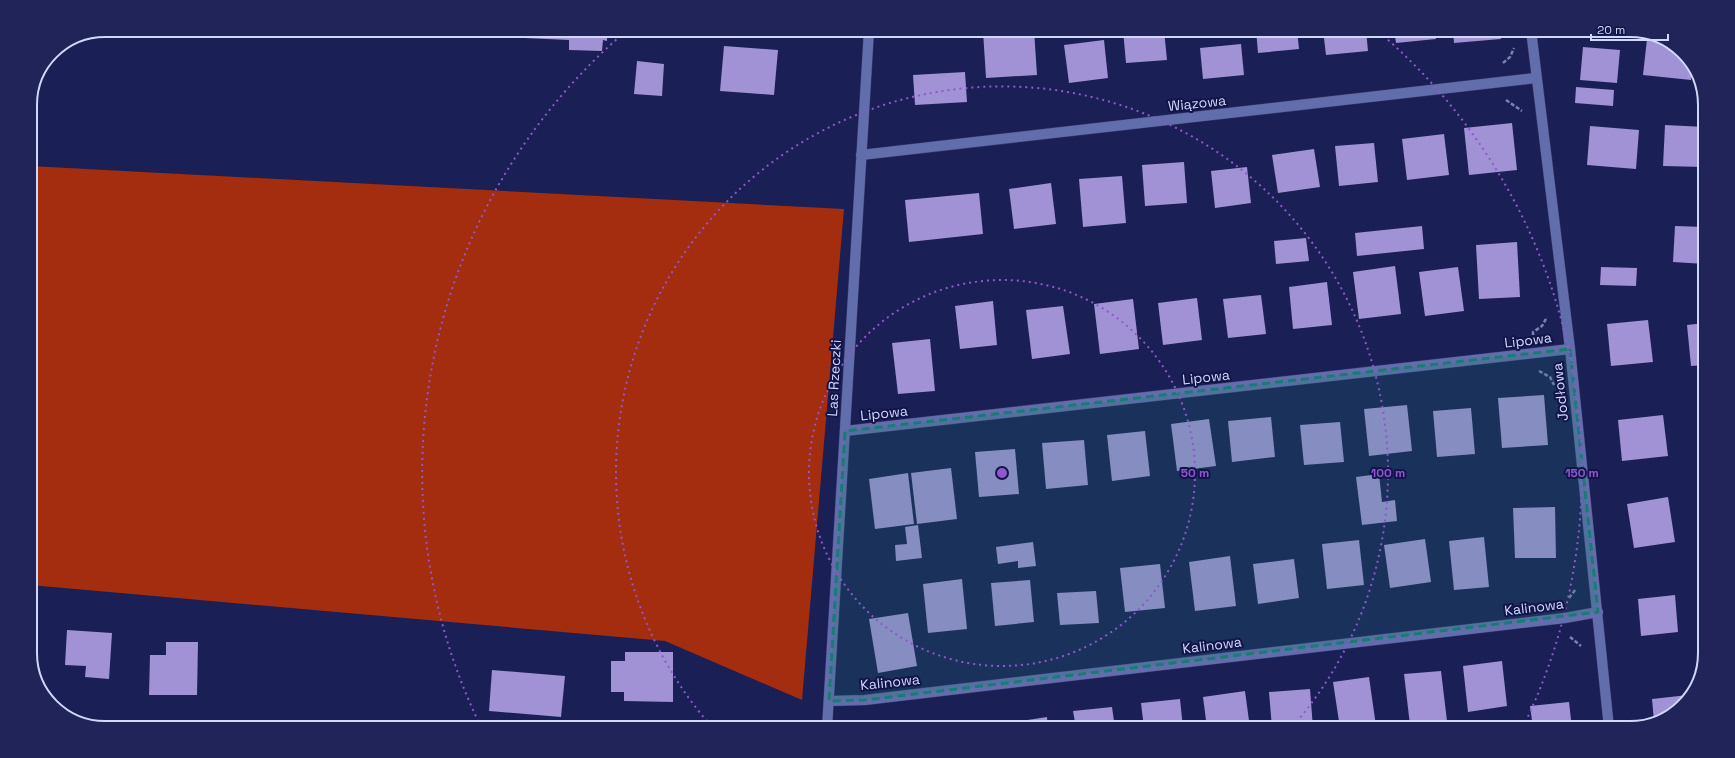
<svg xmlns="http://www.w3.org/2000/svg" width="1735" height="758" font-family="'Space Grotesk',sans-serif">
<rect width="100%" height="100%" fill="#1a1f55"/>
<path fill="#a42c0f" d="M30,166l814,43 -42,491 -137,-59 -635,-56z"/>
<g fill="#a192d5">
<path d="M525,30h82v11l-4,-1 -1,11 -33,-1v-10l-45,-2z"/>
<path d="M1002,30h32l3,45 -51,3 -3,-47z"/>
<path d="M1123,30h41l3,30 -41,3z"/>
<path d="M1256,30h41l2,19 -41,4z"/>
<path d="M1323,30h43l2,21 -42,4z"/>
<path d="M1394,30h41l1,9 -40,4z"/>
<path d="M1453,30h47l1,9 -47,4z"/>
<path d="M1559,30h33l-1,3z"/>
<path d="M1647,39l18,2 25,19 2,6 -1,14 -48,-5z"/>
<path d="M1104,40l4,38 -39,5 -5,-38z"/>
<path d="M1241,44l3,31 -41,4 -3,-31z"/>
<path d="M724,46l54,4 -4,45 -54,-4z"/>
<path d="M1583,47l37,3 -3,33 -37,-3z"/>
<path d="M637,61l27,3 -2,32 -28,-2z"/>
<path d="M965,72l2,30 -52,3 -2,-30z"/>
<path d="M1576,87l38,3 -1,16 -38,-3z"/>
<path d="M1512,123l5,47 -48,5 -5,-47z"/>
<path d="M1665,125l40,2v40l-42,-1z"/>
<path d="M1590,126l49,4 -3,39 -49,-4z"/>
<path d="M1444,134l5,41 -42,5 -5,-41z"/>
<path d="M1374,143l4,39 -39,4 -4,-40z"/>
<path d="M1314,149l6,38 -42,6 -6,-38z"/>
<path d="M1184,162l3,41 -42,3 -3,-41z"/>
<path d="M1247,167l4,36 -36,5 -4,-37z"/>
<path d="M1122,176l4,47 -43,4 -4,-48z"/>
<path d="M1051,183l5,41 -42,5 -5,-40z"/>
<path d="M979,193l4,41 -74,8 -4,-42z"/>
<path d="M1422,226l2,23 -67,7 -2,-23z"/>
<path d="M1675,226l30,1v37l-32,-2z"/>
<path d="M1306,238l3,23 -33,3 -2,-23z"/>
<path d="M1517,242l3,55 -41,2 -3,-54z"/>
<path d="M1395,266l6,48 -42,5 -6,-47z"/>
<path d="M1458,267l6,44 -39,5 -6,-44z"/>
<path d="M1601,267l36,1 -1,18 -36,-1z"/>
<path d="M1327,282l5,43 -39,4 -4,-42z"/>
<path d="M1261,295l5,39 -38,4 -5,-39z"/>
<path d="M1197,298l5,42 -39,5 -5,-42z"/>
<path d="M1133,299l6,50 -39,5 -6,-50z"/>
<path d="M993,301l4,44 -37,4 -5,-43z"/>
<path d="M1063,306l7,48 -38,5 -6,-49z"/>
<path d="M1648,320l5,42 -42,4 -4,-42z"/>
<path d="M1705,323v42l-14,1 -4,-41z"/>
<path d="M930,339l5,52 -37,3 -6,-51z"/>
<path d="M1544,395l4,50 -46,3 -4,-50z"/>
<path d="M1407,405l5,46 -43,5 -5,-47z"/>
<path d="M1471,408l4,46 -38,3 -4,-46z"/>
<path d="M1663,415l5,41 -46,5 -4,-41z"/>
<path d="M1271,417l4,40 -43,5 -4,-41z"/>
<path d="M1209,419l7,47 -39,5 -6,-47z"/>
<path d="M1340,422l4,40 -40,3 -4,-40z"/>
<path d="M1145,431l5,45 -38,5 -5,-46z"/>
<path d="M1084,440l4,45 -42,4 -4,-46z"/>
<path d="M1015,449l4,45 -40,3 -4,-45z"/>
<path d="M951,468l6,51 -40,5 -6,-51z"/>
<path d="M908,473l6,51 -39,5 -6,-50z"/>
<path d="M1379,474l3,28 13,-2 2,21 -35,4 -6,-48z"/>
<path d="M1668,497l7,45 -41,6 -7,-44z"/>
<path d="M1703,501h2v42h-1z"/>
<path d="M1555,507l1,51h-41l-2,-50z"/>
<path d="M918,525l4,33 -26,3 -1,-16 12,-1 -2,-17z"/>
<path d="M1484,537l5,50 -35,3 -5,-49z"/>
<path d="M1425,539l6,43 -41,6 -6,-43z"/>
<path d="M1359,540l5,45 -37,4 -5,-45z"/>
<path d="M1033,542l3,24 -18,2v-7l-20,3 -2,-17z"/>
<path d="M1230,556l6,50 -41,5 -6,-49z"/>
<path d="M1294,559l5,39 -41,6 -5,-40z"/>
<path d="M1160,564l5,44 -40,4 -5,-44z"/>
<path d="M962,579l5,50 -39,4 -5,-49z"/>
<path d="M1030,580l4,42 -39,4 -4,-43z"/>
<path d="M1096,591l3,32 -39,2 -3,-32z"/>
<path d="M1675,595l3,37 -37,4 -3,-37z"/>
<path d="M908,613l9,53 -39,7 -9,-54z"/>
<path d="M67,630l45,3 -3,46 -24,-2 1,-11 -21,-1z"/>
<path d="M166,642h32l-1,53h-48l1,-40h16z"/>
<path d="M625,652h48v50l-49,-1v-9h-13v-31h14z"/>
<path d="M1502,661l5,45 -39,6 -5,-46z"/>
<path d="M492,670l73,6 -4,41 -72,-6z"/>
<path d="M1441,671l6,50 -37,4 -6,-51z"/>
<path d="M1369,677l7,49 -36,2 -7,-46z"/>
<path d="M1310,689l3,39h-41l-3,-36z"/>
<path d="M1245,691l5,37h-43l-4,-31z"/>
<path d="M1688,695l-16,20 -18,6 -2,-22z"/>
<path d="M1180,699l3,29h-39l-3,-25z"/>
<path d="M1569,702l3,26h-39l-3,-22z"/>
<path d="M1112,707l3,21h-39l-3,-17z"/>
<path d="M1047,717l1,11h-41v-5z"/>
</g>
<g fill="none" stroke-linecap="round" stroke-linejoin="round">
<defs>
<g id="street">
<path d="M1531,30l39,319 39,379"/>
<path d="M861,155l675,-77"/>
<path d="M845,431l725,-82"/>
<path d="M829,701l36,-1 700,-82 33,-6"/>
<path d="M89,725l55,3"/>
<path d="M827,728l42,-698"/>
</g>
</defs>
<use href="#street" stroke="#3c3b6c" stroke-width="11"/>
<g stroke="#7b82ae" stroke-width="2.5" stroke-dasharray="4 2" stroke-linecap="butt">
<path d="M1503,63l7,-6 4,-9"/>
<path d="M1506,100l16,11"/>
<path d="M1533,335v-3l9,-6 5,-9"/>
<path d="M1539,371l11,6 4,8"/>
<path d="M1569,598l7,-9"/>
<path d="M1570,637l11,9"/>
</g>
<use href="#street" stroke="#626eac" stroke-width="10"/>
</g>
<path fill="#197b75" fill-opacity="0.2" stroke="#197b75" stroke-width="3" stroke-dasharray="8 5" stroke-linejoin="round" d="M1570,349l28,263 -733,88 -36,1 16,-270z"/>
<g fill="none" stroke="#9057ce" stroke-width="2" stroke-dasharray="2 4">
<circle cx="1002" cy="473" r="193"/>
<path d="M711 726A386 386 0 1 1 1293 726"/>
<path d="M481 727A580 580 0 0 1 625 32M1379 32A580 580 0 0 1 1523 727"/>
</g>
<g text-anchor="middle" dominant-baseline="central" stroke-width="4" stroke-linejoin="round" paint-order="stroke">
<g font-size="14" fill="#d0d9fc" stroke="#12144a">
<text transform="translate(1197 103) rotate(-6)">Wiązowa</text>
<text transform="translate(1528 340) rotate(-7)">Lipowa</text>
<text transform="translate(1206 377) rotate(-6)">Lipowa</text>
<text transform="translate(834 378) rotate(-87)">Las Rzeczki</text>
<text transform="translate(1560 392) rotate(-96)">Jodłowa</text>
<text transform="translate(884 413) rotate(-6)">Lipowa</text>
<text transform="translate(1534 607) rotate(-7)">Kalinowa</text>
<text transform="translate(1212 645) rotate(-7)">Kalinowa</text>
<text transform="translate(890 682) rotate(-6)">Kalinowa</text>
</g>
</g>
<path d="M0 0H1735V758H0ZM105 37H1630A68 68 0 0 1 1698 105V653A68 68 0 0 1 1630 721H105A68 68 0 0 1 37 653V105A68 68 0 0 1 105 37Z" fill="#212458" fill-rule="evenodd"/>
<path fill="none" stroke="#d0d9fc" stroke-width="2" d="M105 37H1630A68 68 0 0 1 1698 105V653A68 68 0 0 1 1630 721H105A68 68 0 0 1 37 653V105A68 68 0 0 1 105 37Z"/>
<circle cx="1002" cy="473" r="6" fill="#9057ce" stroke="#12144a" stroke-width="2"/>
<g font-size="12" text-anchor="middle" font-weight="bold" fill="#9057ce" stroke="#12144a" stroke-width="4" stroke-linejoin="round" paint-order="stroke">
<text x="1195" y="477">50 m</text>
<text x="1388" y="477">100 m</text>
<text x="1582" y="477">150 m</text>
</g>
<path d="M1591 34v6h77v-6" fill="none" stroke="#d0d9fc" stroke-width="2"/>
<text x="1597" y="34" font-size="12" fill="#d0d9fc" stroke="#12144a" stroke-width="3" paint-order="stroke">20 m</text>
</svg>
